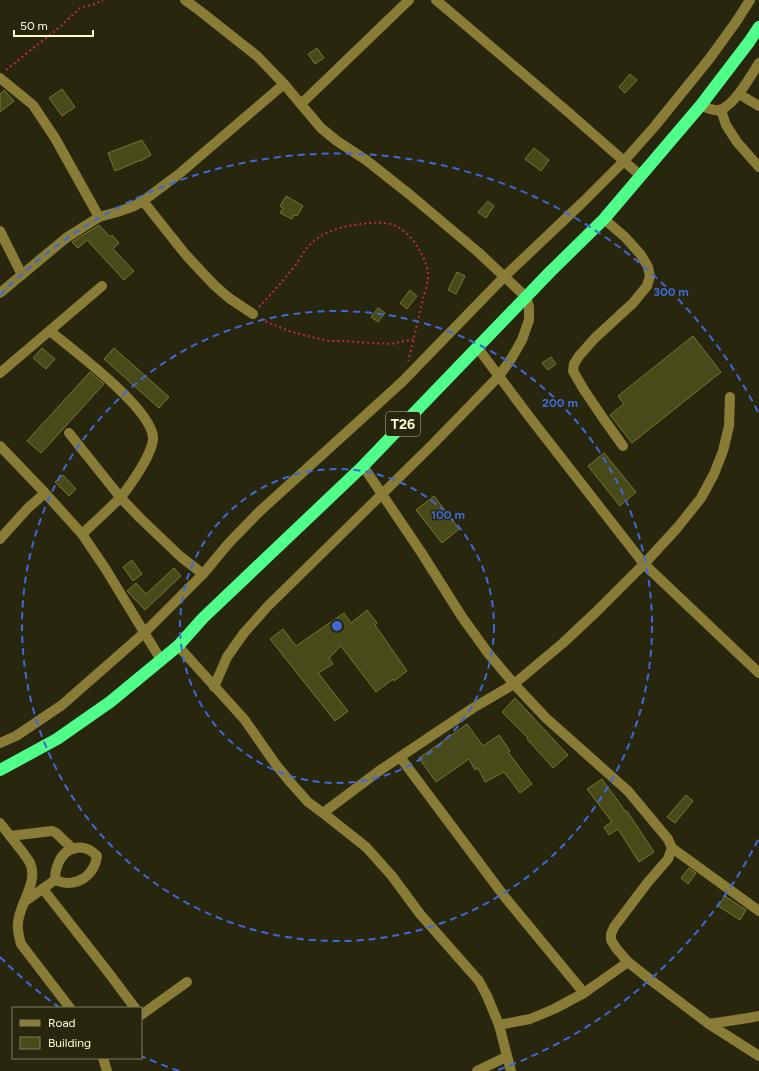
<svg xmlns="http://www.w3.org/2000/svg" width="759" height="1071" font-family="Figtree,sans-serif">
<rect width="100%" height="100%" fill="#28270e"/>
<g fill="#494a19" stroke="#77772a">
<path d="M317,48l7,10 -9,6 -7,-10z"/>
<path d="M630,74l7,6 -12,13 -6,-6z"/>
<path d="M62,89l13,18 -13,9 -13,-18z"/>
<path d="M4,90l10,11 -14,11v-18z"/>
<path d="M142,140l9,15 -10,6v-1l-26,11 -7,-18z"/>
<path d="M534,148l15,12 -8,11 -16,-12z"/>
<path d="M286,196l17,10 -6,10 -3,-1 -2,4 -12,-6 3,-5 -3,-2z"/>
<path d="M488,201l6,5 -8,12 -8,-6z"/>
<path d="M99,225l11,12 2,-2 7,8 -6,6 21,22 -10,9 -37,-40 -9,8 -6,-6z"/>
<path d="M457,272l8,4 -9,18 -8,-4z"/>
<path d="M410,290l7,6 -10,13 -7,-6z"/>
<path d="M378,308l7,5 -7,9 -7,-5z"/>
<path d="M693,336l28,36 -89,71 -22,-28 14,-11 -6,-8z"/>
<path d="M42,348l13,11 -9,10 -13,-11z"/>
<path d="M114,348l55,49 -10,11 -55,-49z"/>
<path d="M551,357l5,7 -8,6 -6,-7z"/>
<path d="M90,372l14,12 -63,69 -14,-12z"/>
<path d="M604,453l32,39 -16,14 -32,-40z"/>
<path d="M63,475l13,14 -7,7 -14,-14z"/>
<path d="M434,496l25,33 -17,14 -26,-33z"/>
<path d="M132,560l10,14 -9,7 -10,-14z"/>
<path d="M174,568l7,8 -36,34 -18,-19 9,-8 10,11z"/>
<path d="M367,610l10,13 -2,2 32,46 -13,10 -1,-2 -17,13 -35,-46 -12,12 4,6 -15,9 30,38 -13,10 -65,-82 13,-10 13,17 48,-33 7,10z"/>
<path d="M515,698l53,57 -15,13 -26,-29 1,-1 -26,-26z"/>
<path d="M467,724l16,22 16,-11 11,16 -2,1 24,32 -12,9 -16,-21 -19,10 -7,-14 -3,2 -6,-11 -33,23 -17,-24z"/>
<path d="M602,779l24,33 1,-1 27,41 -15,10 -21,-33 -9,6 -5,-8 8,-5 -25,-33z"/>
<path d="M686,795l7,6 -18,22 -8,-6z"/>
<path d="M689,868l7,5 -8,11 -7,-6z"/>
<path d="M725,896l21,14 -6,10 -22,-14z"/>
</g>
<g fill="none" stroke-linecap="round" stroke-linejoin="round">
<g stroke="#bf294f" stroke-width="2" stroke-dasharray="2 3" stroke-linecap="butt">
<path d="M6,70l55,-44 19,-18 15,-4 8,-4"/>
<path d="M259,307c13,-14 26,-28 38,-44 5,-8 10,-17 18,-23 13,-10 30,-14 46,-16 8,-1 16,-2 24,-1 22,2 39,29 43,49 1,9 -3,19 -5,27 -5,20 -9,41 -15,62"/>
<path d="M261,319l8,4 23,9 36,9h17l24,2 22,1 22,-5"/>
</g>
<g stroke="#897c37" stroke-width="10">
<path d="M185,0l15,11 57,45 27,28 37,44 16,13 29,19 43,34 69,58 48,45 3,10v13l-7,20 -11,19 -12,17 -66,68 -165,162 -24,27 -17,24 -13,30"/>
<path d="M436,0l132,112 73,64"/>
<path d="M0,78l33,27 22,33 44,79"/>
<path d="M739,94l20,12"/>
<path d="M301,104l108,-104"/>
<path d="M701,105c6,3 12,6 18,5 15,-3 32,-35 40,-47"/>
<path d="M721,110l5,15 11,17 22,25"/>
<path d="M143,201l43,54 28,30 15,13 24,16"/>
<path d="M604,219l21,18 16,18 7,12 2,9 -3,10 -14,17 -38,35 -16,18 -5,8 -1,7 11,19 19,28 20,28"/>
<path d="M0,231l22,44"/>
<path d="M0,293l66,-55 33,-21 18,-5 15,-5 11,-6 36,-27 105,-90"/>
<path d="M50,331c24,20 100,76 103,106 1,15 -23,49 -33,61 -12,12 -25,24 -38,36"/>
<path d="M477,347l54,72 113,145 115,109"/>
<path d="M0,373l102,-87"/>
<path d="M69,433l51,64 20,21 41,39 22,17"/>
<path d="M0,446l45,47 37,41 23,34 56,92"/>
<path d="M363,466l58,86 41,65 26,36 26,31 32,34 82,73 40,48 4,9 -4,11 -20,23 -34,45 -3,7v6l5,8 12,14 24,19 57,43 50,32"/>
<path d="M0,539l28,-31 17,-15"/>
<path d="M178,646l66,73 33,47 14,17 17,19 15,11 43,34 26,29 28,38 59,67 8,15 12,29 12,46"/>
<path d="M0,743l16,-7 46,-31 82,-72 59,-59 25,-30 31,-32 143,-130 102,-105 79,-75 41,-41 31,-35 55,-68 26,-36 14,-22"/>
<path d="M400,757l104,139 80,97"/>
<path d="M323,813l56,-42 94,-63 41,-24 49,-41 33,-31 48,-48 34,-37 23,-29 13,-24 9,-23 6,-25 1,-29"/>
<path d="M0,823c7,9 14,18 21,27 3,4 7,9 9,13 9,19 -11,41 -12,60 -1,7 1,14 3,21l49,64"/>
<path d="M10,836l42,-5 4,2 17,16"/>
<path d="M672,848l87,63"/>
<path d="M43,889l65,83 27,36"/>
<path d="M24,902l31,-22c0,-5 1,-11 3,-16 7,-18 26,-22 39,-8 -2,15 -13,27 -30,27 -4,0 -8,-2 -12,-3"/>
<path d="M141,1015l46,-33"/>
<path d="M709,1024l39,-6 11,-2"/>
<path d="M499,1025l31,-6 24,-10 30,-16 44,-31"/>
<path d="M103,1058l4,13"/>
<path d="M477,1071l29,-14"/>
</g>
<path stroke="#50ff89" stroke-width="12" d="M0,770l57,-31 53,-37 68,-56 25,-28 160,-152 187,-194 54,-53 97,-114 48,-63 10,-15"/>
</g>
<g fill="none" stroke="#3f68d8" stroke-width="2" stroke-dasharray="7 5">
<circle cx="337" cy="626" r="157"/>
<circle cx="337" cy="626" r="315"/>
<path d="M758 840A472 472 0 0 1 495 1071M179 1071A472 472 0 0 1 141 1056M60 1008A472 472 0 0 1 0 957M0 295A472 472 0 0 1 758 412"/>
</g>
<g text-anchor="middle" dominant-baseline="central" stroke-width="3" stroke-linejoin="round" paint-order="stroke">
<rect fill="#28270e" stroke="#bebc99" stroke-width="1" x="386" y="412" width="34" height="24" rx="3"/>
<g font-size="14" font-weight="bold" fill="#fffcd5">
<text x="403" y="424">T26</text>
</g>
</g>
<circle cx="337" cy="626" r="6" fill="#3f68d8" stroke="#28270e" stroke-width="2"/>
<g font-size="12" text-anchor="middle" font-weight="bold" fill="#3f68d8" stroke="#28270e" stroke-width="3" stroke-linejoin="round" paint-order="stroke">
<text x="671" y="296">300 m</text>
<text x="560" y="407">200 m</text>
<text x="448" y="519">100 m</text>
</g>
<rect x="12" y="1007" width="130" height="52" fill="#28270e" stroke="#7e7c5e"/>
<rect x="20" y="1020" width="20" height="6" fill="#897c37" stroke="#7e7c5e"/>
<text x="48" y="1027" font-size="12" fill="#fffcd5">Road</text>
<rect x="20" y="1037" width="20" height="12" fill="#494a19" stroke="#7e7c5e"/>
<text x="48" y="1047" font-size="12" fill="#fffcd5">Building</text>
<path d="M14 30v6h79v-6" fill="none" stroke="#fffcd5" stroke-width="2"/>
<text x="20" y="30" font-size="12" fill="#fffcd5" stroke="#28270e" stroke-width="3" paint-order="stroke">50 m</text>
</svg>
